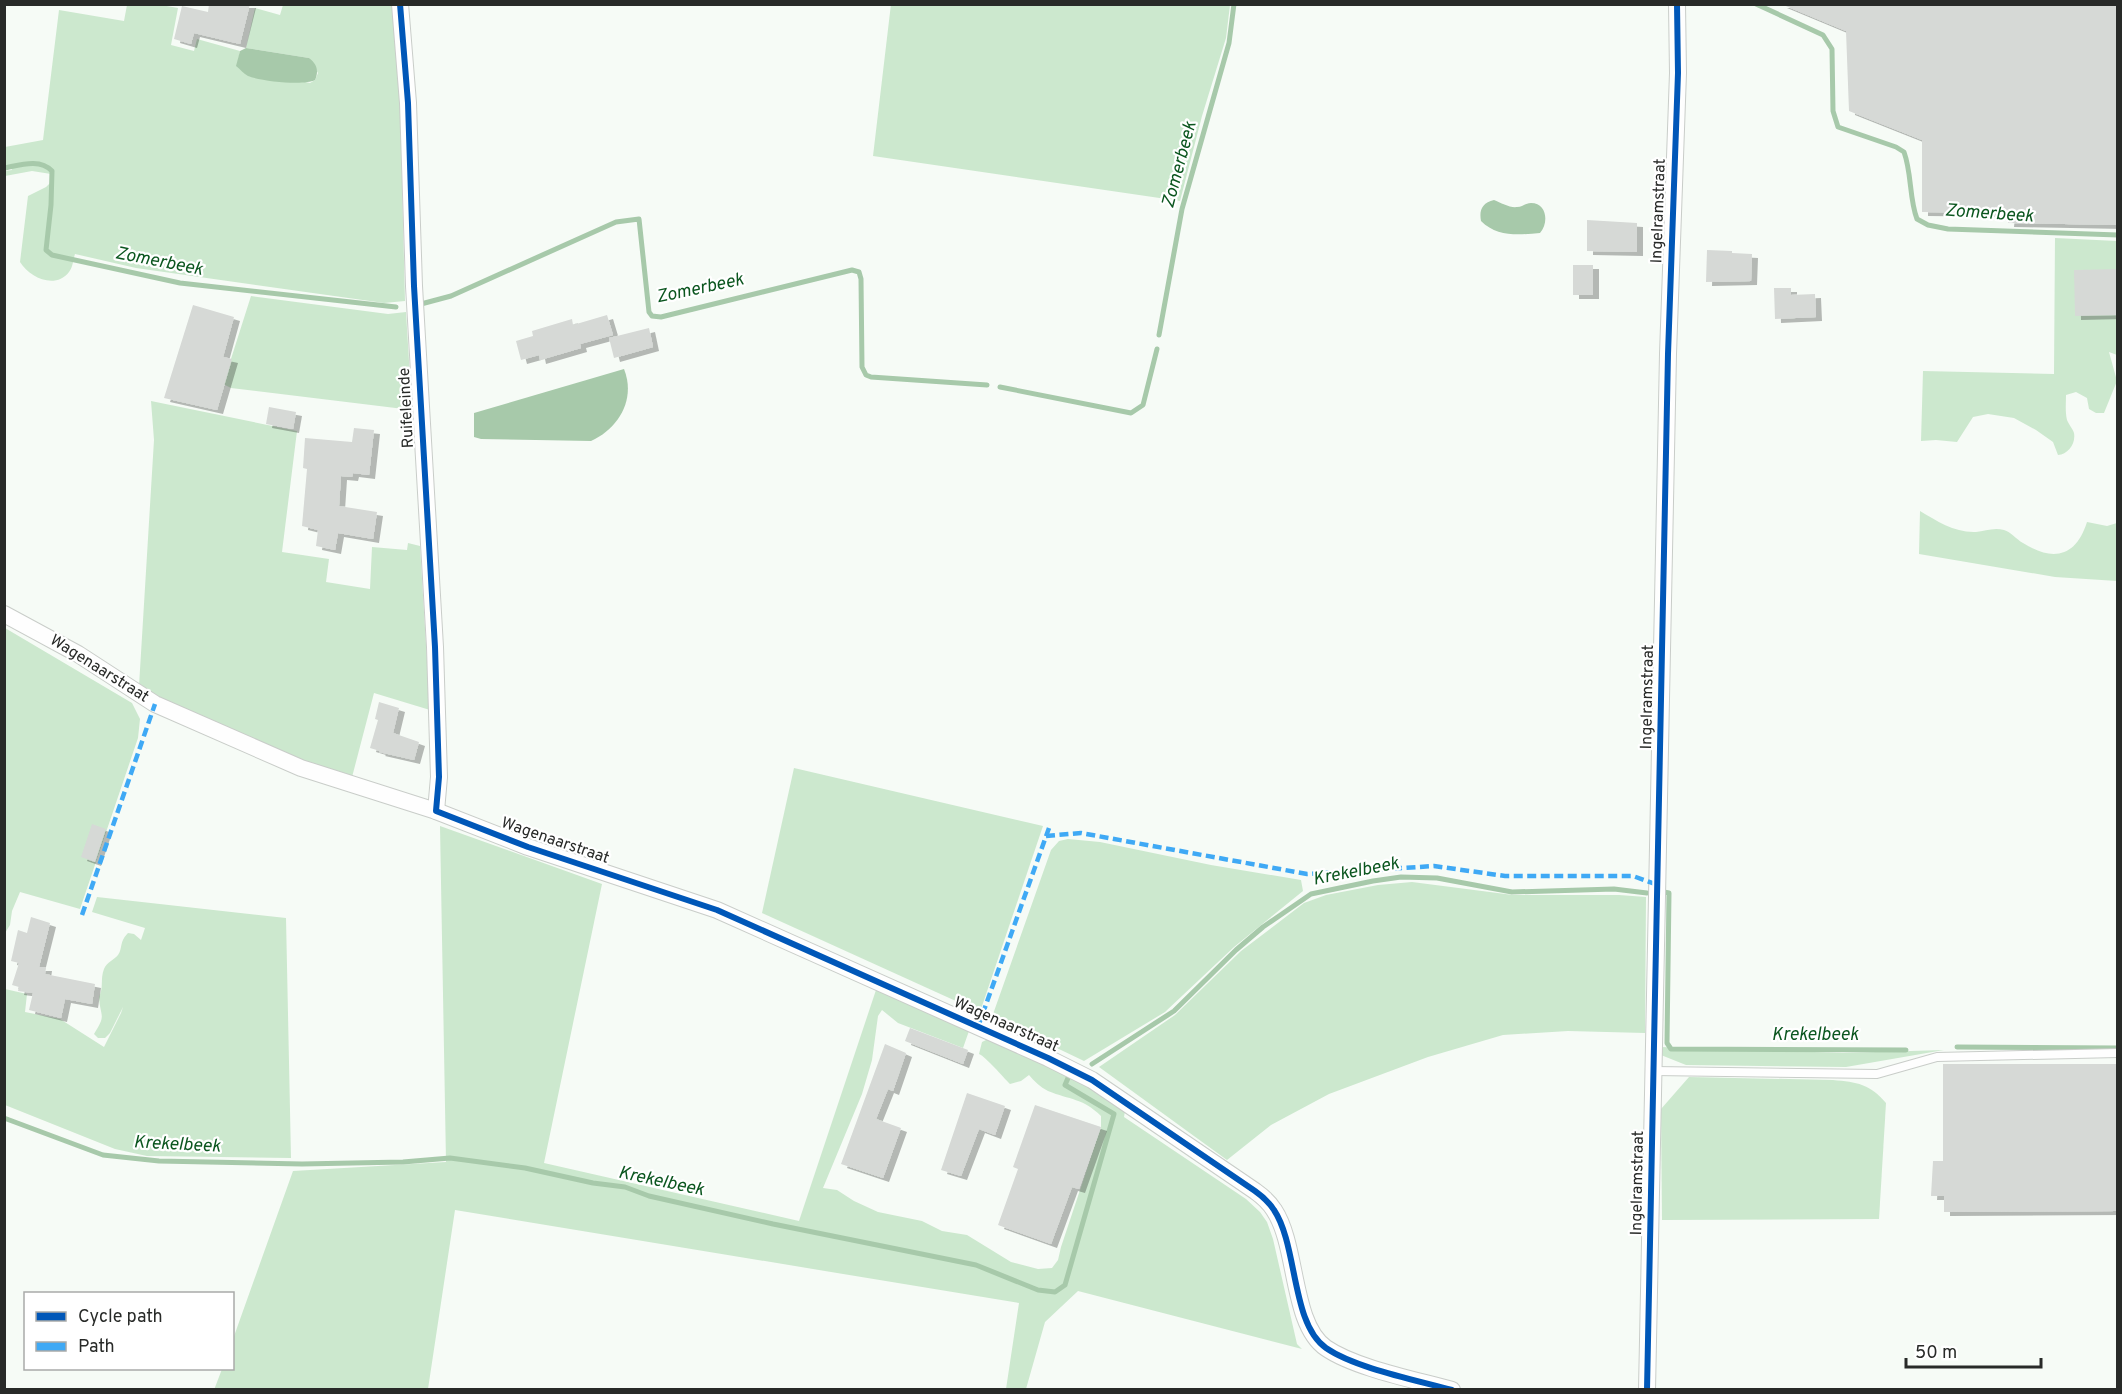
<svg xmlns="http://www.w3.org/2000/svg" width="2122" height="1394" font-family="Overpass,sans-serif">
<defs>
<filter id="shadow"><feDropShadow dx="6" dy="4" stdDeviation="0" flood-color="#0004"/></filter>
</defs>
<rect width="100%" height="100%" fill="#f6fbf6"/>
<g fill="#cce8ce">
<path d="M891,4l339,1 -4,33 -24,78 -22,85 -307,-45z"/>
<path d="M127,5h34l17,3 -7,37 23,6 3,-12 43,12 -3,15 73,17 5,-3 3,-7 -9,-15 -63,-10 9,-40 25,7 3,-10h111l6,98 5,198 -21,2 -248,-35 -61,-14c-2,6 -2,13 -6,18 -14,18 -40,5 -49,-10l8,-66 18,-9 5,-5v-8l-19,-3 -27,5 -1,-5 8,-1 -2,-4h-5v-19l38,-7 16,-130 65,11z"/>
<path d="M2055,238l62,3v114l-8,-3 8,29 -13,32h-8l-7,-4 -2,-11 -11,-6 -10,3c0,8 -1,16 1,25 2,5 6,9 7,13 2,11 -6,21 -16,22l-5,-13 -17,-12 -22,-12 -26,-4 -15,3 -16,25 -21,-2 -15,1 2,-70 131,3z"/>
<path d="M251,296l137,18 18,-2 6,98 -181,-22 -8,-4z"/>
<path d="M151,401l146,30 -15,121 47,7 -3,23 44,7 2,-42 35,3 1,-7 12,3 10,164 -56,-17 -23,88 -187,-81 -25,-14 15,-246z"/>
<path d="M1920,511c17,10 35,22 56,21 9,-1 18,-5 28,-2 7,2 12,9 19,13 30,19 53,14 64,-21l20,4 10,-3v58l-62,-4 -136,-23z"/>
<path d="M5,628l127,75 8,16 -2,19 -58,171 -60,-17 -8,19 -2,14 -5,8z"/>
<path d="M794,768l249,58 -63,186 -218,-99z"/>
<path d="M440,826l162,58 -58,279 255,58 77,-231 93,41 -6,17 -65,-25 -16,-13 -4,6 -6,44 -10,34 -39,94 14,2 17,11 24,11 44,9 20,10 25,4 44,27 27,7 14,-1 6,-8 3,-13 40,-120v-11c-18,-18 -31,-16 -53,-25 -8,-4 -14,-10 -19,-16l-8,6 -11,3c-7,-7 -24,-27 -31,-30l3,-12 6,-3c47,20 95,41 137,72l-1,6 122,82 14,13 7,10 6,17 24,105 5,5 -224,-58 -33,31 -19,67h-20l13,-86 -564,-93 -27,179 -214,1 8,-21 10,-1 1,-29 60,-168 153,-9z"/>
<path d="M1068,839l32,3 111,23 90,15 2,11 -69,56 -69,65 -81,49 -92,-44 59,-167 8,-9z"/>
<path d="M1412,882l101,13h106l27,2 -1,136 -77,-2 -65,4 -75,22 -99,37 -58,31 -44,35 -128,-93 76,-52 66,-64 63,-48 22,-8 52,-10z"/>
<path d="M97,897l189,21 5,240 -144,-2 -32,-7 -110,-44v-116l22,5 -2,18 35,7 44,28 17,-34 2,-6 -13,26 -5,5h-7l-4,-4c13,-20 6,-17 5,-37 5,-10 1,-18 5,-28 3,-7 10,-9 14,-14 5,-7 1,-13 10,-22l6,1 7,6 4,-12 -53,-16z"/>
<path d="M1661,1047l182,6 101,-3 -98,17 -160,-2 -25,-10z"/>
<path d="M1689,1077l144,3c24,2 37,4 53,23l-7,116 -217,1 -1,-111z"/>
</g>
<g fill="#a7c9aa">
<path d="M246,48l63,10c8,6 10,13 6,22 -11,6 -55,1 -67,-4 -4,-2 -8,-7 -12,-10l4,-15z"/>
<path d="M1494,200c7,3 16,8 23,7 6,0 8,-4 14,-4 16,0 18,20 9,30 -22,2 -43,4 -59,-12 -2,-11 1,-18 13,-21z"/>
<path d="M624,369c12,30 -5,59 -33,72l-110,-2 -7,-2v-24z"/>
</g>
<g fill="none" stroke-linecap="round" stroke-linejoin="round">
<g stroke="#a7c9aa" stroke-width="5">
<path d="M1756,4l67,31 9,14 1,62 5,16 58,20 8,5c8,22 5,46 13,67l11,6 20,4 170,6"/>
<path d="M4,168c16,-3 36,-10 48,3l-1,34 -5,45 6,5 128,28 216,24"/>
<path d="M421,304l30,-8 165,-74 23,-3 10,93 3,4 9,1 191,-47 7,2 2,7 1,88 4,8 5,2 116,8"/>
<path d="M1159,335l23,-126 47,-166 5,-39"/>
<path d="M1000,387l131,26 12,-8 14,-56"/>
<path d="M1664,892l5,1 -2,150 4,6 235,1"/>
<path d="M1957,1047l161,1"/>
<path d="M1092,1064l82,-53 62,-61 27,-23 48,-33 62,-13 28,-4 36,1 75,14 102,-3 33,4"/>
<path d="M4,1118l99,37 56,6 143,3 101,-2 47,-4 75,10 68,15 32,4 24,9 124,28 203,41 62,25 17,2 10,-7 49,-171 -49,-29 3,-7"/>
</g>
</g>
<g fill="#d6d9d6" filter="url(#shadow)">
<path d="M209,4h41l-10,40 -46,-11 -3,11 -17,-5 8,-33 26,6z"/>
<path d="M1781,4h337v221l-110,-2 1,-10 -87,-1v-72l-73,-29 -3,-80z"/>
<path d="M1587,220l50,3v29l-50,-1z"/>
<path d="M1707,250l25,1v2l20,1 -1,27 -45,1z"/>
<rect x="1573" y="265" width="20" height="30"/>
<path d="M2118,269v46l-43,1 -1,-46z"/>
<path d="M1774,288h17v7l24,-1 1,23 -41,2z"/>
<path d="M193,305l41,12 -11,40 9,2 -15,51 -53,-12z"/>
<path d="M607,315l6,20 -33,9 1,4 -41,12 -1,-5 -18,5 -5,-19 17,-5 -1,-5 40,-12 1,6z"/>
<path d="M649,328l4,19 -39,11 -5,-20z"/>
<path d="M269,407l27,5 -3,17 -27,-5z"/>
<path d="M354,428l20,2 -5,45 -16,-2 -1,4 -11,-1 -2,30 38,6 -4,27 -35,-6 -3,17 -19,-4 2,-16 -16,-4 5,-57 -4,-1 2,-30 47,4z"/>
<path d="M379,702l20,6 -6,25 26,9 -5,18 -35,-8 1,-1 -10,-3 8,-28 -3,-1z"/>
<path d="M92,824l14,5 -11,33 -14,-5z"/>
<path d="M31,917l19,6 -11,44h7l-1,7 50,10 -3,20 -27,-5 -4,19 -32,-8 4,-17 -15,-2 1,-4 -7,-2 7,-22 -8,-2 7,-31 9,3z"/>
<path d="M910,1028l58,22 -5,14 -58,-23z"/>
<path d="M885,1044l21,9 -13,38 -5,-2 -12,30 25,9 -18,50 -42,-14z"/>
<path d="M1943,1064h175v147l-174,1v-16h-13l2,-35h10z"/>
<path d="M967,1093l38,13 -10,29 -16,-6 -18,47 -20,-6z"/>
<path d="M1035,1105l66,22 -22,62 -7,-2 -21,57 -53,-19 20,-56 -5,-2z"/>
</g>
<g fill="none" stroke-linecap="round" stroke-linejoin="round">
<defs>
<path id="service" d="M1654,1071l223,3 60,-17 181,-4"/>
<g id="minor">
<path d="M400,4l8,99 6,183 21,361 4,130 -3,34"/>
<path d="M4,614l74,40 77,50 146,64 135,43 92,36 189,63 331,148 44,22 163,111c7,5 14,11 19,19 24,36 17,114 52,138 29,20 90,32 126,42"/>
<path d="M1647,1390l21,-1036 10,-281 -1,-69"/>
</g>
</defs>
<use href="#service" stroke="#c9cdc9" stroke-width="10"/>
<use href="#minor" stroke="#c9cdc9" stroke-width="18"/>
<use href="#service" stroke="#fefefe" stroke-width="8"/>
<use href="#minor" stroke="#fefefe" stroke-width="16"/>
<g stroke="#3fa9f5" stroke-width="4.5" stroke-dasharray="9 4.5" stroke-linecap="butt">
<path d="M1046,836l35,-3 226,41 127,-8 71,10h128l25,9"/>
<path d="M82,915l73,-211"/>
<path d="M978,1027l71,-199"/>
</g>
<defs>
<g id="cycleway">
<path d="M400,4l8,99 6,183 21,361 4,130 -3,34 92,36 189,63 331,148 44,22 163,111c7,5 14,11 19,19 24,36 17,114 52,138 29,20 90,32 126,42"/>
<path d="M1647,1390l21,-1036 10,-281 -1,-69"/>
</g>
</defs>
<use href="#cycleway" stroke="#fff" stroke-width="10"/>
<use href="#cycleway" stroke="#0057b8" stroke-width="6"/>
</g>
<g text-anchor="middle" dominant-baseline="central" stroke-width="4.5" stroke-linejoin="round" paint-order="stroke">
<g font-size="16" fill="#282a28" stroke="#fff">
<text transform="translate(1659 211) rotate(-88)">Ingelramstraat</text>
<text transform="translate(407 408) rotate(-93)">Ruifeleinde</text>
<text transform="translate(99 669) rotate(32)">Wagenaarstraat</text>
<text transform="translate(1648 697) rotate(-89)">Ingelramstraat</text>
<text transform="translate(555 841) rotate(19)">Wagenaarstraat</text>
<text transform="translate(1006 1025) rotate(24)">Wagenaarstraat</text>
<text transform="translate(1638 1183) rotate(-89)">Ingelramstraat</text>
</g>
<g font-size="18" font-style="italic" fill="#0b561f" stroke="#fff">
<text transform="translate(1180 165) rotate(-75)">Zomerbeek</text>
<text transform="translate(1989 214) rotate(4)">Zomerbeek</text>
<text transform="translate(159 262) rotate(11)">Zomerbeek</text>
<text transform="translate(700 289) rotate(-12)">Zomerbeek</text>
<text transform="translate(1356 872) rotate(-11)">Krekelbeek</text>
<text x="1815" y="1035">Krekelbeek</text>
<text transform="translate(177 1145) rotate(3)">Krekelbeek</text>
<text transform="translate(661 1182) rotate(12)">Krekelbeek</text>
</g>
</g>
<rect width="2122" height="1394" fill="none" stroke="#282a28" stroke-width="12"/>
<rect x="24" y="1292" width="210" height="78" fill="#ffffff" stroke="#a9aaa9" stroke-width="1.5"/>
<rect x="36" y="1312" width="30" height="9" fill="#0057b8" stroke="#a9aaa9" stroke-width="1.5"/>
<text x="78" y="1322" font-size="18" fill="#282a28">Cycle path</text>
<rect x="36" y="1342" width="30" height="9" fill="#3fa9f5" stroke="#a9aaa9" stroke-width="1.5"/>
<text x="78" y="1352" font-size="18" fill="#282a28">Path</text>
<path d="M1906 1358v9h135v-9" fill="none" stroke="#282a28" stroke-width="3"/>
<text x="1915" y="1358" font-size="18" fill="#282a28" stroke="#ffffff" stroke-width="4.5" paint-order="stroke">50 m</text>
</svg>
